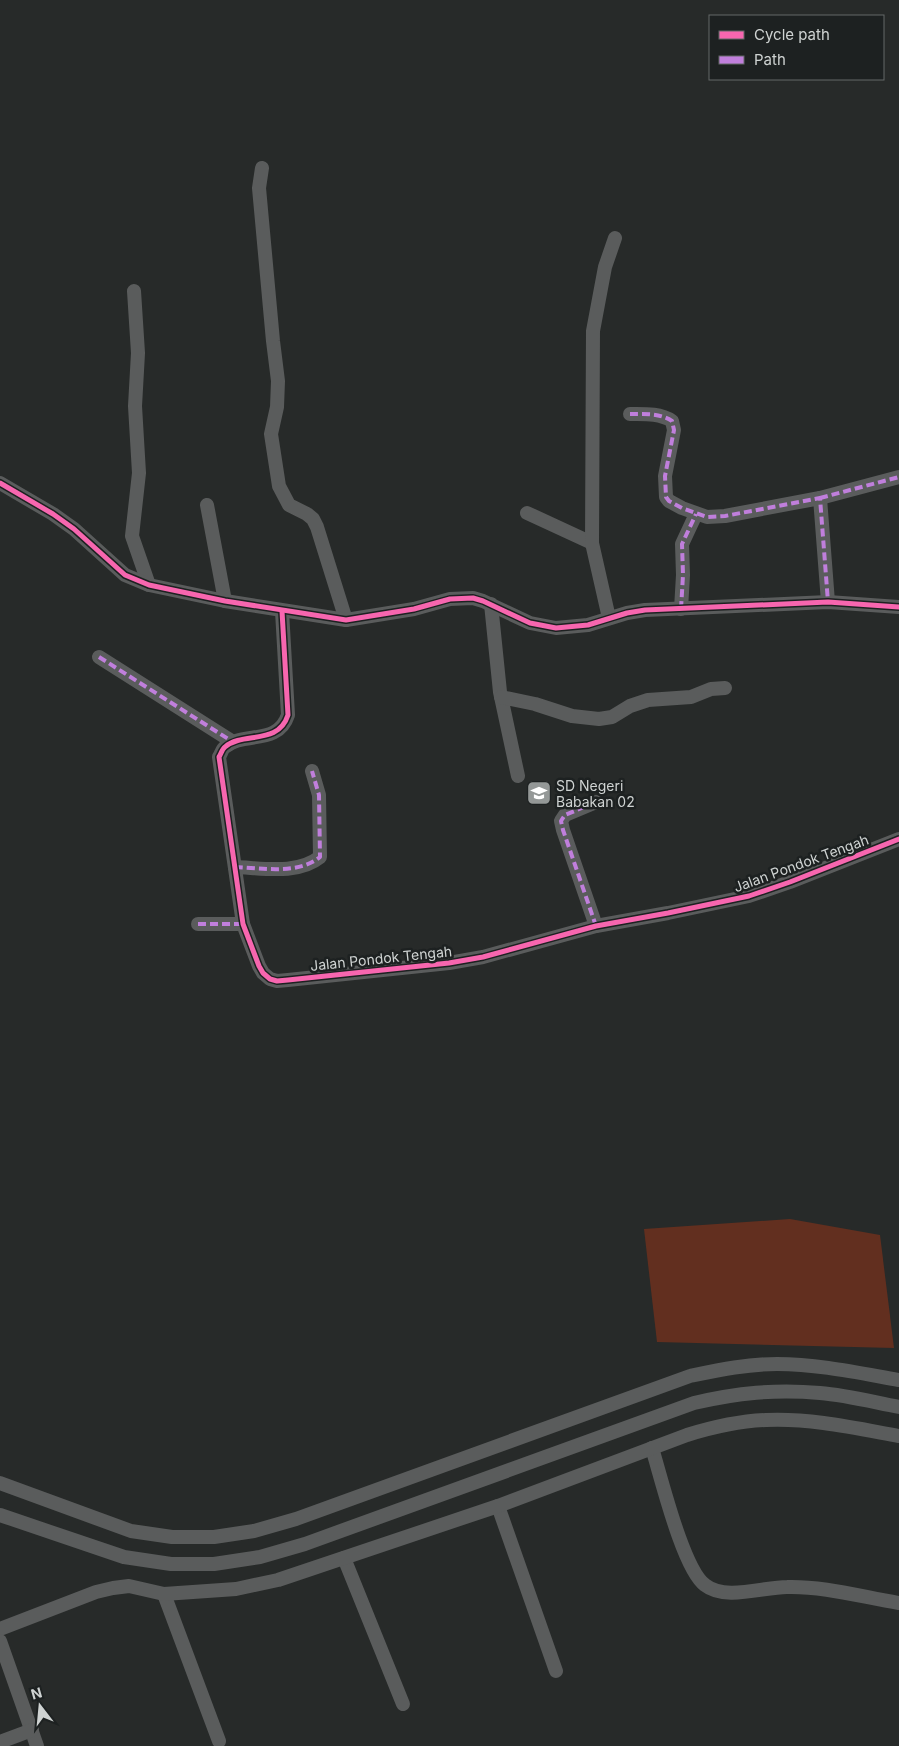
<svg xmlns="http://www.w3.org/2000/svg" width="899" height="1746" font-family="Inter,sans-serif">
<rect width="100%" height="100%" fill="#272a29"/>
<path fill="#622f1f" d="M790,1219l90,16 14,113 -237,-6 -13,-113z"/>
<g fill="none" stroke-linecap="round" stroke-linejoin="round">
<g stroke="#5a5c5c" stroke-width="14">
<path d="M262,168l-3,20 14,153 5,40 -1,26 -6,27 8,52 10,19 18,9 6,5 4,8 29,93"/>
<path d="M134,291l4,62 -3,53 4,67 -7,63 17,49"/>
<path d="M630,414c14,0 30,-1 42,7l2,9 -9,46 1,21 3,4 13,7 25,9 18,-1 95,-18 8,104"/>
<path d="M0,483l53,31 21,15 51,46 24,10 76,16 121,19 68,-11 36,-10 23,-1 10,3 47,22 26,5 32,-3 39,-12 18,-3 183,-8 71,5"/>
<path d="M820,498l79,-21"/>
<path d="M207,505l18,96"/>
<path d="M527,513l65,30"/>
<path d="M491,604l9,88 18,84"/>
<path d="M681,609l2,-34 -1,-31 14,-30"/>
<path d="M282,611l6,104c-10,31 -45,16 -63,32 -3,2 -4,7 -6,10l24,167 16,42 4,7 7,6 7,2 11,-1 161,-17 34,-6 113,-31 72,-13 81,-17 41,-14 109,-43"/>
<path d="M609,618l-17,-75 1,-212 12,-64 10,-29"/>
<path d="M99,657l134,85"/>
<path d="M501,697l34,7 37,12 27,3 13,-2 18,-11 18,-6 43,-3 20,-8 14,-1"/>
<path d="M596,802l-31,13 -4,6 2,9 33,96"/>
<path d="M235,867c27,1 63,8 85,-10l-1,-62 -7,-24"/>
<path d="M198,924h45"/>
<path d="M652,1448c9,29 31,121 53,137 20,16 58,2 82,2 37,-1 75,10 112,16"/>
<path d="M0,1483l131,48 41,6h42l40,-6 42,-12 394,-143c29,-6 57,-12 87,-12 41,0 82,9 122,16"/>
<path d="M498,1506l58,165"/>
<path d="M0,1515l124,42 47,7h43l46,-7 45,-13 389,-141c43,-10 81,-14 126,-10 26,2 53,9 79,14"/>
<path d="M344,1558l59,146"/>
<path d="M164,1594l55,147"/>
<path d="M0,1629l96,-37 17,-4 16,-2 35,8 72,-5 42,-9 220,-74 189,-71c26,-8 52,-14 79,-15 45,-2 89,8 133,16"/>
<path d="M0,1641l37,105"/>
<path d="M0,1742l32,-12"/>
</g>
<g stroke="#c07fdc" stroke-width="4" stroke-dasharray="8 4" stroke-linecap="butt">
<path d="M630,414c14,0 30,-1 42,7l2,9 -9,46 1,21 3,4 13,7 25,9 18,-1 95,-18 8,104"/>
<path d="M820,498l79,-21"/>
<path d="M681,609l2,-34 -1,-31 14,-30"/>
<path d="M99,657l134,85"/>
<path d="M596,802l-31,13 -4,6 2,9 33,96"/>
<path d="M235,867c27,1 63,8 85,-10l-1,-62 -7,-24"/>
<path d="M198,924h45"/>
</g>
<defs>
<g id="cycleway">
<path d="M0,483l53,31 21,15 51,46 24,10 76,16 121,19 68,-11 36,-10 23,-1 10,3 47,22 26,5 32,-3 39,-12 18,-3 183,-8 71,5"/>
<path d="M282,611l6,104c-10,31 -45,16 -63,32 -3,2 -4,7 -6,10l24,167 16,42 4,7 7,6 7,2 11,-1 161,-17 34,-6 113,-31 72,-13 81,-17 41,-14 109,-43"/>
</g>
</defs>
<use href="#cycleway" stroke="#1d2121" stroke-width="8"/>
<use href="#cycleway" stroke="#f766af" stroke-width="5"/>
</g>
<defs>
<symbol id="school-square" viewBox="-11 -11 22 22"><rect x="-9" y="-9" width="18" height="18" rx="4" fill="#949897" stroke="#1d2121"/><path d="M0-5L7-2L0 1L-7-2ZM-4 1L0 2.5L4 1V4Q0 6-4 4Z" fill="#fff"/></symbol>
</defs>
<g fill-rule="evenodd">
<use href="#school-square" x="525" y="779" width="28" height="28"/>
</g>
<g text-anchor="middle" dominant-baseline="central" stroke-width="5" stroke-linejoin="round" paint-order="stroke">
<g font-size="14" fill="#cfd3d2" stroke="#1d2121" text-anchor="start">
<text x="556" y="785">SD Negeri<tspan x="556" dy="16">Babakan 02</tspan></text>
</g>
<g font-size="14" fill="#cfd3d2" stroke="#1d2121">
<text transform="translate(801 863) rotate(-20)">Jalan Pondok Tengah</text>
<text transform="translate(381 958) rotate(-6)">Jalan Pondok Tengah</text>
</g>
</g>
<rect x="709" y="15" width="175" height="65" fill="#1d2121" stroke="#646868"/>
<rect x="719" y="31" width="25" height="8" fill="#f766af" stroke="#646868"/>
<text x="754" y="40" font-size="15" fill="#cfd3d2">Cycle path</text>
<rect x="719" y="56" width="25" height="8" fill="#c07fdc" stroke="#646868"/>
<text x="754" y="65" font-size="15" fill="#cfd3d2">Path</text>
<g transform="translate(40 1706) rotate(344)" stroke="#1d2121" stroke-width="4" paint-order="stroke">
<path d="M0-4L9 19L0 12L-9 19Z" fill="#cfd3d2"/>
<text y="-8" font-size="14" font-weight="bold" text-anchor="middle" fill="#cfd3d2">N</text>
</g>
</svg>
